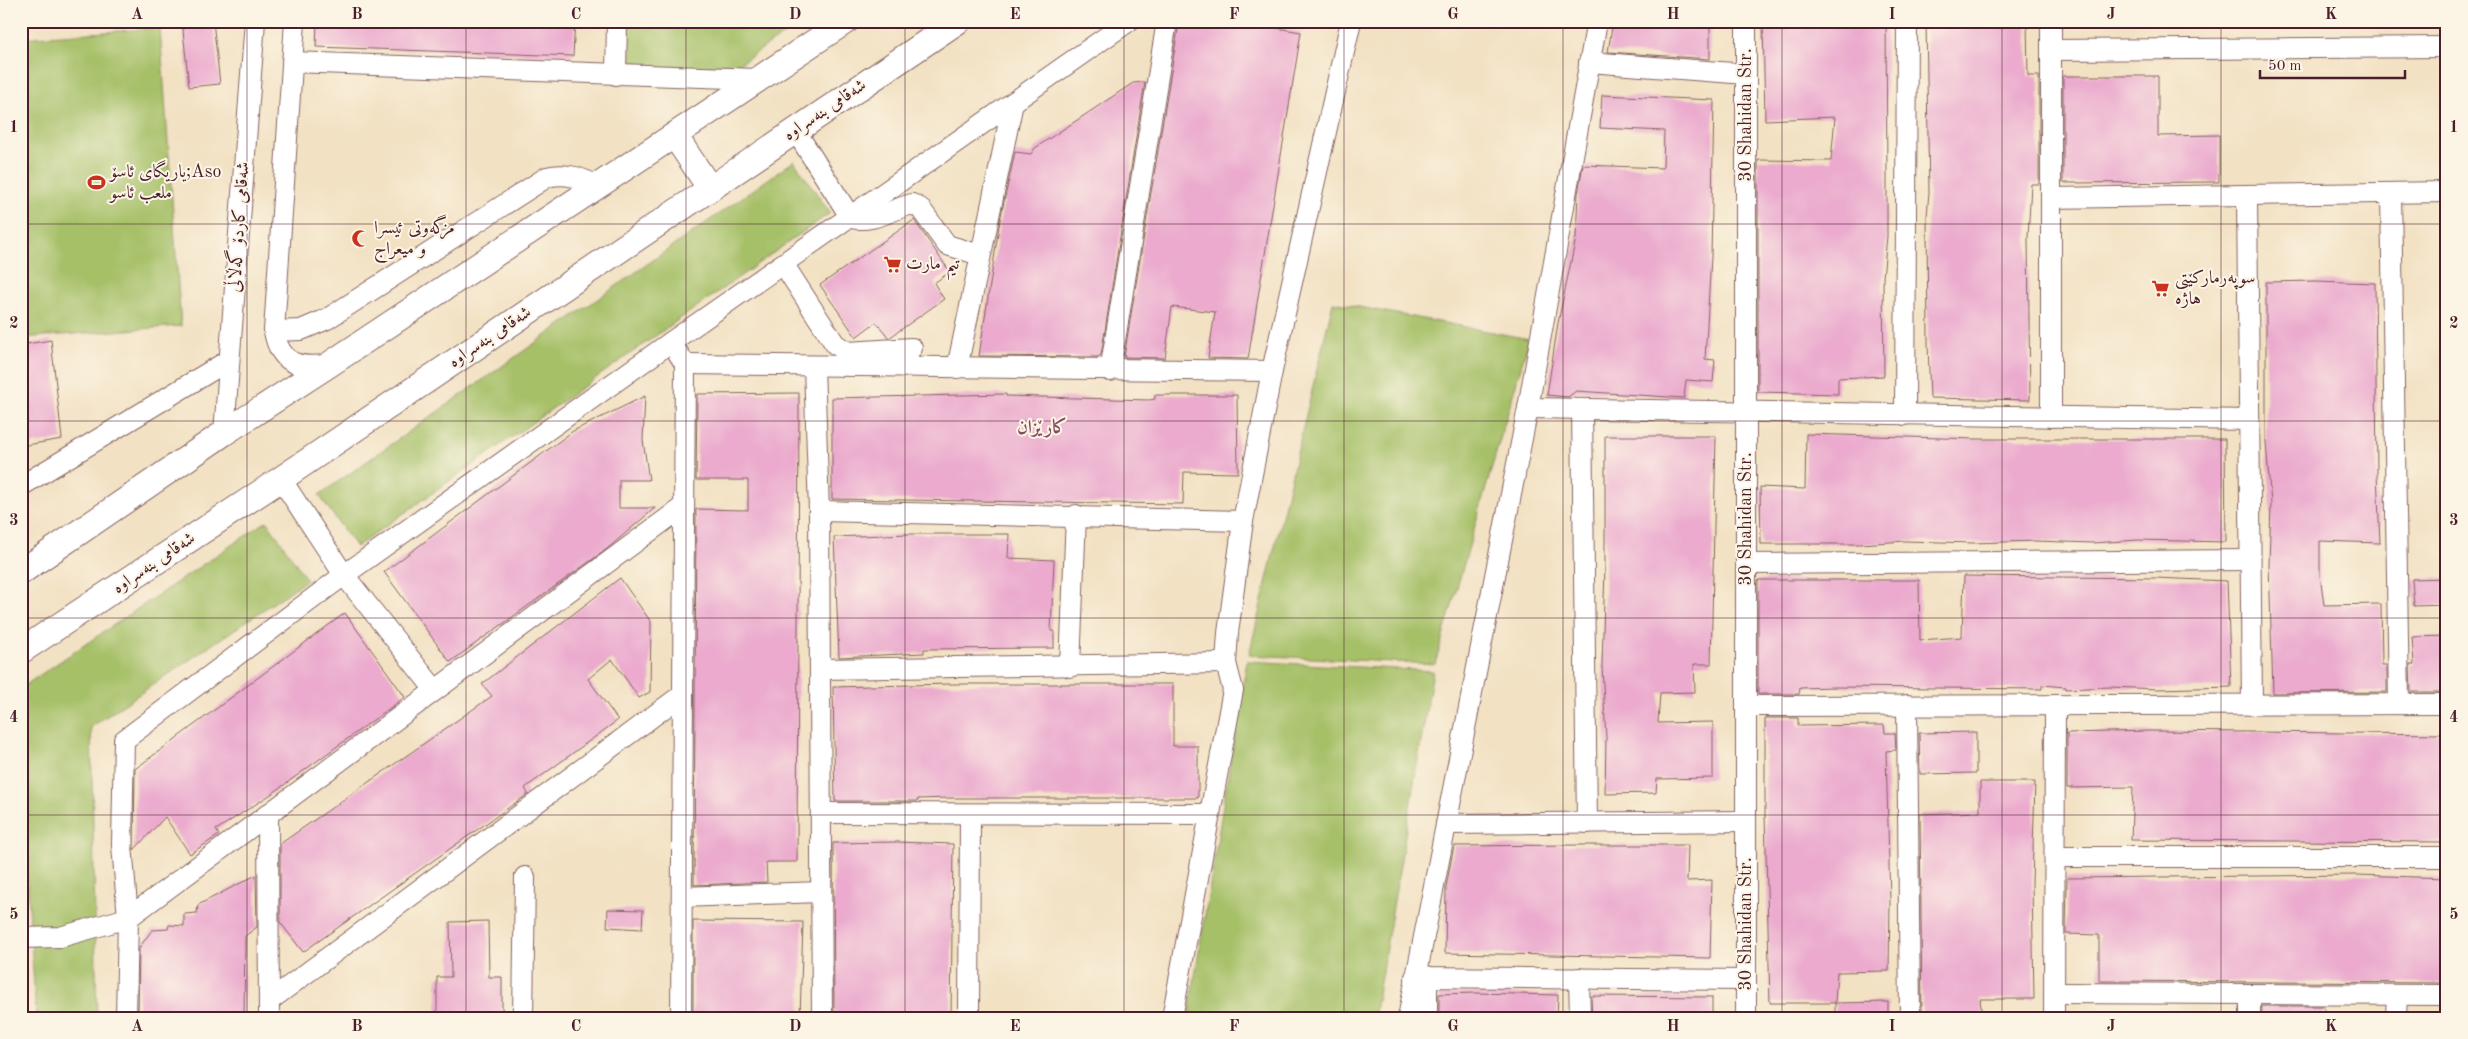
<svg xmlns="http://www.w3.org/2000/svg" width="2468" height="1039" font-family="'Old Standard TT',Amiri,serif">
<rect width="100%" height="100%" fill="#fcf5e5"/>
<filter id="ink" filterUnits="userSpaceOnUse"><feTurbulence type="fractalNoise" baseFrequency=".02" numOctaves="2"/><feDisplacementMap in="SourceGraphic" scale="10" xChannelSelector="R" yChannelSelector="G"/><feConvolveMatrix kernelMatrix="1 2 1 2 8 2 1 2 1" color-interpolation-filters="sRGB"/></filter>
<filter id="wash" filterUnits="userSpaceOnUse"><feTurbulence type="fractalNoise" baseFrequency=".0096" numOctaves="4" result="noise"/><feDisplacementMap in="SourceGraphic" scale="20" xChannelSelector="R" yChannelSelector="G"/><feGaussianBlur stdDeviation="1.12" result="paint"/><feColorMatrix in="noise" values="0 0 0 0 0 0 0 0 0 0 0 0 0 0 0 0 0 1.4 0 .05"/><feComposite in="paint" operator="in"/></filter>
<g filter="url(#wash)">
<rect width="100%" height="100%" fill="#f2e1c3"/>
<g fill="#a6c067" stroke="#787049">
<path d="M612,21h192l-77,51 -116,-3z"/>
<path d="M160,28l21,298 -160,12v-300z"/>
<path d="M794,161l36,52 -474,334 -37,-52z"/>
<path d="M1333,302l196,37 -94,325 -186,-9z"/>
<path d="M267,521l40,59 -216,147 6,291h-61l-15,-237v-93z"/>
<path d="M1247,661l186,10 -59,347h-186z"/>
</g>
<g id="blocks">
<g fill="#ebaace">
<path d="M182,21h31l7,63 -31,3z"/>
<path d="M317,21h258l-2,35 -257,-9z"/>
<path d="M1188,21h47l66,11 -53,327 -40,-1 7,-46 -43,-5 -7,51 -41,-1 54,-328z"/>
<path d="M1613,21h97v38l-102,-7z"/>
<path d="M1763,21h123l1,156v59l-4,42 1,98 -46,2v16l-80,-2v-232l73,1 4,-44 -70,3z"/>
<path d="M1926,21h101l1,55h11v108h-8l-3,54 2,162 -100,-2 -2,-54 -1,-128 2,-24z"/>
<path d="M2063,76h95v60l61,-1v47l-156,1z"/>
<path d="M1145,82l-44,273 -3,2 -119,-1 21,-136 15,-68 16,2 4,-6 98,-65z"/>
<path d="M1602,95l112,5 -3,157 -6,102 10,1 -2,22 -27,-2 -2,18 -108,-7 -8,6 -21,-2 11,-72 18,-85 2,-45 5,-28 80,3 1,-37 -64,-3z"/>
<path d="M914,220l36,52 -16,11 10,16 -55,39 -13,-16 -20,15 -36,-52z"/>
<path d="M2315,281l60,2 2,190 3,70 -60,-2v34l4,30 57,-1 1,61h5v27l-114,1 -4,-129 2,-60 -5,-61v-161z"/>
<path d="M51,340l11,99 -41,7v-101z"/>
<path d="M799,393l-2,469h-31l1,20 -73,3 2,-376 52,1v-30h-52l1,-86z"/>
<path d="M1006,394v2l143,4 6,-1v-4h82l1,78 -54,-1 -1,32 -351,-5v-101z"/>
<path d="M645,396l-2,44 6,40h-30v28h36l-48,41 -157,113 -66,-90 189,-141z"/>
<path d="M1806,434l170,5h249l1,103 -88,-2 -45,3 -57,-2 -63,2 -68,-2 -45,3h-99l-1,-57 45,2z"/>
<path d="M1605,436h111l-5,228h-17l1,28 -35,1 -2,30 55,-1v56l-56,1 -1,14 -51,1 1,-56 -4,-72 3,-99z"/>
<path d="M908,534h101l-1,24 46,2 -3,71h3v17l-130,1v4l-85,4 -5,-120z"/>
<path d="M1964,576l191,2 72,3 4,106 -73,2 -48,-2 -44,2v-2l-24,-2v4l-207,-2 -35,1 -1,6h-41v-114h161l1,60 42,-3z"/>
<path d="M620,578l31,44 -1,70 -11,6 -27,-39 -24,20 30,41 -93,68 3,6 -225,158 -23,-30v-78l212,-148 -10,-12z"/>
<path d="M2447,578v27l-33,1 -2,-27z"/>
<path d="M345,613l60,84 -132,96 -57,37 3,5 -29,19 -25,-37 -31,33 1,-81z"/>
<path d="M2447,636v56h-36l-1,-28h4l-2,-27z"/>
<path d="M949,684h224v62h25v52h-249l-31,1v2h-83l-2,-114z"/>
<path d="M1765,718h33v8l86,-1 1,8h10l1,17 -10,1 4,150 -1,70 -52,1 -2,31 53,-1v16h-53v-15h-65l-5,-189z"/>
<path d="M2150,731l297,3v108l-316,-2 2,-53 -66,1v-55z"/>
<path d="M1976,732v41l-56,1 -1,-41z"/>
<path d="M1980,782h55l-3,101 2,116h-54l2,19h-60l-2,-204 60,-2z"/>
<path d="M897,842l56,2 -2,174h-117l-1,-175z"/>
<path d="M1579,845h109l-1,36 25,-1 -2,78 -265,-5 1,-66 8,-41z"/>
<path d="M256,875l1,52 -12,9 -1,82h-106l1,-70 13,-18 16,-1 1,-4 15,1v-12l13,-1 1,-8z"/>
<path d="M2356,875l91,3v105l-348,-2v-46l-33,-1 1,-56z"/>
<path d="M608,909l35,1 -1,19 -35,-2z"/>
<path d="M488,921l1,56h13v41h-65v-41h14l-1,-55z"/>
<path d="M693,921l110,1 -3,96h-107z"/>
<path d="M1476,993l82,2 -1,23h-118v-24z"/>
<path d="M1591,996l121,1v21h-120z"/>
<rect x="2262" y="1006" width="62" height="12"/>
</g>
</g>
</g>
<g filter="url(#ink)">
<use href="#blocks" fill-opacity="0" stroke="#856360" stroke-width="1"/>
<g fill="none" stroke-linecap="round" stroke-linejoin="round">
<defs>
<g id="minor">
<path d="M295,21l-21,310c6,34 26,38 56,33"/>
<path d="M1746,21v997"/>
<path d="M2051,21v396"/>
<path d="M2051,50l396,-3"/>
<path d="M292,62l465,17"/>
<path d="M1589,62l157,12"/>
<path d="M616,75l1,-54"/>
<path d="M795,130l56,88c22,5 39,-8 61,-14l8,4 27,37 33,10"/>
<path d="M2391,193l8,511"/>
<path d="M2247,195l5,510"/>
<path d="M2051,198l396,-6"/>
<path d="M784,265l51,79 13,8 64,-4"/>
<path d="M274,331l27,-1 26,-11 220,-142c19,-5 34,1 51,9"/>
<path d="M671,342l14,22 -4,654"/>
<path d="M685,364l587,7"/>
<path d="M814,366l5,145 3,507"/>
<path d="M957,368l56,-265"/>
<path d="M1110,371l57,-350"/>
<path d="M1528,408l721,12"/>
<path d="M1582,409l5,414"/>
<path d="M1905,415l2,-394"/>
<path d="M224,433l31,-412"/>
<path d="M281,479l63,96 91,115"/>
<path d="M21,486l208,-126"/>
<path d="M819,511l424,10"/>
<path d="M1746,564l504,-4"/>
<path d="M1070,667l6,-152"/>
<path d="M820,669l406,-6"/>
<path d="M1907,705l3,313"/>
<path d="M1746,706l701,-2"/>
<path d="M821,813l389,1"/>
<path d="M268,814l1,204"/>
<path d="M1446,824l300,-3"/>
<path d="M2055,857h392"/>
<path d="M682,897l139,-5"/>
<path d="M21,938l39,-1 68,-19 556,-412"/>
<path d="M1427,976v42"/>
<path d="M1415,977l331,3"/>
<path d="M1579,978l1,40"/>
<path d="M2054,993l393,2"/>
<path d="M2250,994v24"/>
<path d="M269,1001l414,-307"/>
<path d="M126,1018l2,-100 -6,-73 2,-105 220,-165 327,-233 458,-321"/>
<path d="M523,1018l2,-141"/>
<path d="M969,1018l1,-204"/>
<path d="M1172,1018l61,-328 -7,-27 2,-30 15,-112 29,-150 79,-350"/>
<path d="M1408,1018l120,-610 69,-387"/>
<path d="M2054,1018l1,-313"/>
<path d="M2396,1018l1,-23"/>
</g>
<g id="major">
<path d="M675,136l34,51"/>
<path d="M21,572l203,-139 106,-69 516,-343"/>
<path d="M21,651l260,-172 677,-458"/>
</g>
</defs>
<use href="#minor" stroke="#856360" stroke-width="22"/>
<use href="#major" stroke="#856360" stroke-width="27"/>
<use href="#minor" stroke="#fff" stroke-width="20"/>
<use href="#major" stroke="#fff" stroke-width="25"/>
</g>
</g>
<path fill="none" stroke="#4a1f2b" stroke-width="1" stroke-opacity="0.55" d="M247,21v997M466,21v997M686,21v997M905,21v997M1124,21v997M1344,21v997M1563,21v997M1782,21v997M2002,21v997M2221,21v997M21,224h2426M21,421h2426M21,618h2426M21,815h2426"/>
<defs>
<symbol id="stadium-bare" viewBox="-9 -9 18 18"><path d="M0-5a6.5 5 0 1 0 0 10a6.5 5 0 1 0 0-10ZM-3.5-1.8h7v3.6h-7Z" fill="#c8321e" stroke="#fcf5e5" stroke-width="2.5" paint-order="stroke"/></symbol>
<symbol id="mosque-bare" viewBox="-9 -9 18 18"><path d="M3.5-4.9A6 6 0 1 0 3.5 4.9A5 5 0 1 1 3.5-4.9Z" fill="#c8321e" stroke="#fcf5e5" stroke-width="2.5" paint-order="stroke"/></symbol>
<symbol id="supermarket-bare" viewBox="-9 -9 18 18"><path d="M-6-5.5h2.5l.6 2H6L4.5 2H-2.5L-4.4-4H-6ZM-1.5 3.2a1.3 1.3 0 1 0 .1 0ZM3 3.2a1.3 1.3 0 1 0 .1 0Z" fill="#c8321e" stroke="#fcf5e5" stroke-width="2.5" paint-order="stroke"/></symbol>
</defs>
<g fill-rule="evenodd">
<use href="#stadium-bare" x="84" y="170" width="25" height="25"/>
<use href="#mosque-bare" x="348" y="226" width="25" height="25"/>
<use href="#supermarket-bare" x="880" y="252" width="25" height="25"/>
<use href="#supermarket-bare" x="2148" y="276" width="25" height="25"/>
</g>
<g text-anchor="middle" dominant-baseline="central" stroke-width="4" stroke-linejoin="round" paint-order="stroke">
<g font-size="18" fill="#4a1f2b" stroke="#fcf5e5">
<text transform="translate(825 110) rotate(-34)">شەقامی بنەسراوە</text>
<text transform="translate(1746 115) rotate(-90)">30 Shahidan Str.</text>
<text transform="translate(239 227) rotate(-86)">شەقامی کاردۆ گەڵاڵی</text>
<text transform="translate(490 337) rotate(-34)">شەقامی بنەسراوە</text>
<text transform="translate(1746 519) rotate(-90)">30 Shahidan Str.</text>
<text transform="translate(154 563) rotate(-34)">شەقامی بنەسراوە</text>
<text transform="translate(1746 924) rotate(-90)">30 Shahidan Str.</text>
</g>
<g font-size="18" fill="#4a1f2b" stroke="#fcf5e5" text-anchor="start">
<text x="110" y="172">یاریگای ئاسۆ;Aso<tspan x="110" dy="21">ملعب ئاسو</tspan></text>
<text x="374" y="228">مزگەوتی ئیسرا<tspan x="374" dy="21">و میعراج</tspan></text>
<text x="906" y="264">تيم مارت</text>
<text x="2175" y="278">سوپەرمارکێتی<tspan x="2175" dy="21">هاژە</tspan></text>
</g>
<g font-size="19" font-weight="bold" fill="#825064" stroke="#fcf5e5">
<text x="1042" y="428">کارێزان</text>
</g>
</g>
<rect width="2468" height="1039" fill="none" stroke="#fcf5e5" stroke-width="55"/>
<path d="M2260 70v8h145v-8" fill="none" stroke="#4a1f2b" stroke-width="2.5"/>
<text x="2268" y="70" font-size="15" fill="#4a1f2b" stroke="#fcf5e5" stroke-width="4" paint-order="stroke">50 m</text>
<rect x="28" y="28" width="2412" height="984" fill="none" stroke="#4a1f2b" stroke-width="2"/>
<g font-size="16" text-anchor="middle" font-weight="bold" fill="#4a1f2b">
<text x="137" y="19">A</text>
<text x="357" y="19">B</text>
<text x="576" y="19">C</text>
<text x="795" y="19">D</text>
<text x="1015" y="19">E</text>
<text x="1234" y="19">F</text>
<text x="1453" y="19">G</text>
<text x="1673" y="19">H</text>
<text x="1892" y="19">I</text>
<text x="2111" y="19">J</text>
<text x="2331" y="19">K</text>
<text x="14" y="132">1</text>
<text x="2454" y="132">1</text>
<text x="14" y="328">2</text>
<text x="2454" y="328">2</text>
<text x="14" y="525">3</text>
<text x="2454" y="525">3</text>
<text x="14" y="722">4</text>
<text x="2454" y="722">4</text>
<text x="14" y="919">5</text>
<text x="2454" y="919">5</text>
<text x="137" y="1031">A</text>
<text x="357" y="1031">B</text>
<text x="576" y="1031">C</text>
<text x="795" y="1031">D</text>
<text x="1015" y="1031">E</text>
<text x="1234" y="1031">F</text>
<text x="1453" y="1031">G</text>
<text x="1673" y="1031">H</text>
<text x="1892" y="1031">I</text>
<text x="2111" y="1031">J</text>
<text x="2331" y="1031">K</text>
</g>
</svg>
